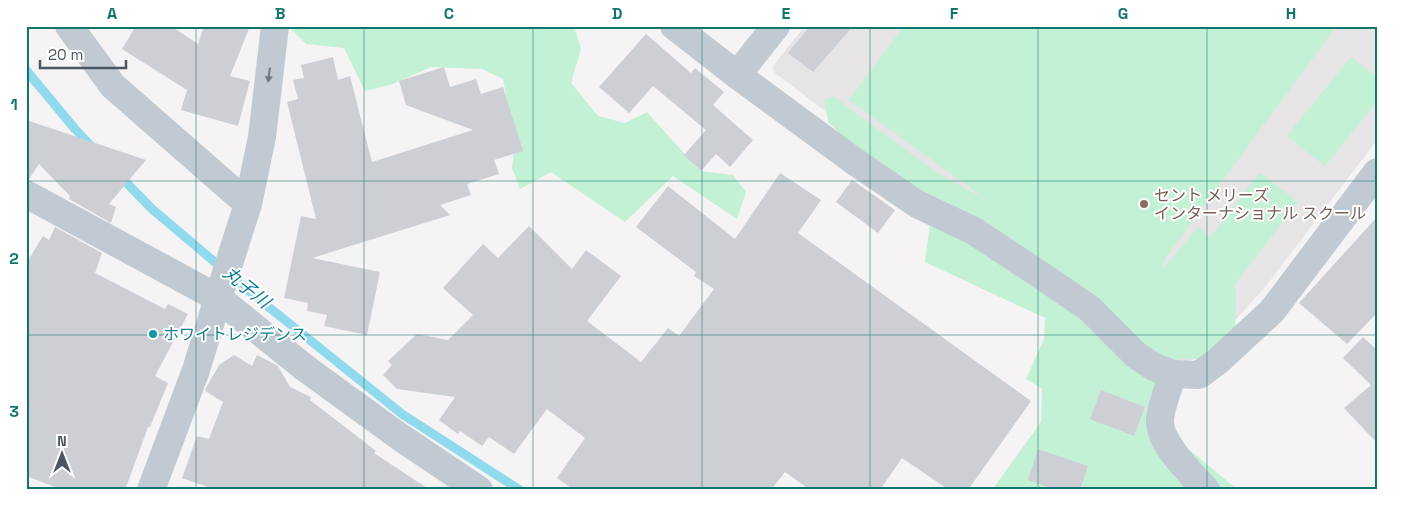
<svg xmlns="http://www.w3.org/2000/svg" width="1403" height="516" font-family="'Space Grotesk','Noto Sans JP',sans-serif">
<rect width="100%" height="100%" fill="#f5f3f3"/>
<path fill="#e6e4e5" d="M805,26h572v114l-111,146 -53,59 -27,19 -16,3 -255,-187 -141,-108 -1,-6z"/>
<g fill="#c3f1d5">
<path d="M288,26h286l7,23 -10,34 27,33 27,7 22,-11 53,59 33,4 13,17 -9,27 -64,-43 -48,46 -74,-50 -31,17 -8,-21 3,-25 -12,-64 -21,-10 -51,-2 -38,17 -28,7 -21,-43 -38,-4z"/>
<path d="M904,26h429l2,2 -170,231 -3,11 36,-43 12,11 50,-65 38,29 -64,83 2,5 -1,43 -31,27 -26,-2 -22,37 31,53 51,42h-246l49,-68 1,-33 -16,-10 18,-40 1,-21 -120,-56 8,-60 -85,-61 -20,-19 -4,-23 10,-2 105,77 48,26 -138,-100z"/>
<path d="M1351,57l26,20v24l-52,65 -38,-30z"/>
</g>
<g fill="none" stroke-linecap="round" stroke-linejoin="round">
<g stroke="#90daee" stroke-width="9">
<path d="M26,70l49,59 18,19"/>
<path d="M119,175l33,34 103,87 147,118 118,76"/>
</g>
</g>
<g fill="#cdcfd5">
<path d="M136,26h35l27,18 6,-18h46l-20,50 20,5 -12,45 -57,-16 6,-20 -65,-41z"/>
<path d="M810,26h43l-40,46 -25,-19z"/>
<path d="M646,34l45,39 4,-5 29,24 -11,13 40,35 -23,27 -14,-13 -15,17 -17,-16 22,-25 -53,-44 -24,27 -30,-26z"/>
<path d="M333,57l5,23 12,-4 22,86 101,-32 -67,-25 -7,-24 45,-14 6,20 26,-8 5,15 22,-7 20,64 -29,9 5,14 -32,10 4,11 -31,10 10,10 -138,43 68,14 -13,63 -43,-9 3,-11 -20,-4 1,-8 -24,-5 17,-82 15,3 -29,-117 11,-3 -5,-19 11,-2 -3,-13z"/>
<path d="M26,120l120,40 -37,44 7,3 -5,16 -42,-24 1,-3 -31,-32 -10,15 -3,-1z"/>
<path d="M780,173l41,27 -23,33 233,168 -63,89h-19l-47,-32 -22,32h-70l-25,-18 -14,18h-197l-17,-12 28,-40 -38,-29 -33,45 -25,-17 -7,9 -22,-15 -2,3 -19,-14 16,-23 -58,-8 -14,-14 9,-10 -4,-4 29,-27 31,6 25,-25 -30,-27 40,-44 15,14 31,-32 43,43 14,-19 35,26 -34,45 54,41 27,-34 11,8 35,-47 -20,-13 2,-4 -60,-45 32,-41 67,53z"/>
<path d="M852,180l43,30 -17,23 -42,-31z"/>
<path d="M1377,217v96l-30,31 -48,-41z"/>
<path d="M55,227l47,26 -7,20 70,36 3,-5 20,10 -33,62 13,7 -18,44h-2l-23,63h-62l-37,-14v-212l17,-28 6,4z"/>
<path d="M1363,337l14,13v93l-33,-35 27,-23 -28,-27z"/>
<path d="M234,355l18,11 5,-11 21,11 12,21 21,10 -1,3 66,51 -2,2 56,37h-214l-34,-12 15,-42 12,3 14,-37 -18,-11 1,-3 13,-23z"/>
<path d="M1101,390l44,17 -11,29 -44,-17z"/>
<path d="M1038,449l50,17 -8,24h-24l-28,-10z"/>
</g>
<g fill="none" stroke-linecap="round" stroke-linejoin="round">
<g stroke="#c1cad2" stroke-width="28">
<path d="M69,26l44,60 135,118"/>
<path d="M674,26l63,49 117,86 63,43 57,27 68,45 47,32 47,47 18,12 19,7c-4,12 -12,33 -13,45 -2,24 31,54 46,71"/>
<path d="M737,75l39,-49"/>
<path d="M26,194l192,104 87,70 95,69 79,53"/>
<path d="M1173,374l26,1 19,-14 54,-50 105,-139"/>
<path d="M151,490l45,-120 22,-72 30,-94 14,-67 13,-111"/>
</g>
</g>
<defs><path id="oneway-solid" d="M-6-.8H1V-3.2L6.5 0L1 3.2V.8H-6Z" transform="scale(1.25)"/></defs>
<use fill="#6e7983" href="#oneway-solid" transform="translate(269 75) rotate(97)"/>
<path fill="none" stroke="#0f766e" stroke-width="1" stroke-opacity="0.55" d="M196,26v464M364,26v464M533,26v464M702,26v464M870,26v464M1038,26v464M1207,26v464M26,181h1351M26,335h1351"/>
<circle fill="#8d6e63" stroke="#fff" stroke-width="2" cx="1144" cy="204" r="5"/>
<circle fill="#0f9aa8" stroke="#fff" stroke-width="2" cx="153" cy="334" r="5"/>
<g text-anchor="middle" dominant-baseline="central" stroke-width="4" stroke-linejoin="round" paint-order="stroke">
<g font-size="16" fill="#785e54" stroke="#fff" text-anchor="start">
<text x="1154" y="195">セント メリーズ<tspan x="1154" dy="18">インターナショナル スクール</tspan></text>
</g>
<g font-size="16" fill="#0d838f" stroke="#fff" text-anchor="start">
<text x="163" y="334">ホワイトレジデンス</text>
</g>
<g font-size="18" font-style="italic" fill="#0c7c9b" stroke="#fff">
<text transform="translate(247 287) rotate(39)">丸子川</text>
</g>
</g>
<rect width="1403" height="516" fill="none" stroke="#ffffff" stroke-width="55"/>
<g transform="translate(62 454)" stroke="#ffffff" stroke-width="4" paint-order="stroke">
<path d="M0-4L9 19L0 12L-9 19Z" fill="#4a5661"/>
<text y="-8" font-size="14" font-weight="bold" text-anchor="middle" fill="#4a5661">N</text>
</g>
<path d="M40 60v8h86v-8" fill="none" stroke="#4a5661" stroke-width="2.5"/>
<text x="48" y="60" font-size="15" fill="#4a5661" stroke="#ffffff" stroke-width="4" paint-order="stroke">20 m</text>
<rect x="28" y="28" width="1348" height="460" fill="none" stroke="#0f766e" stroke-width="2"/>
<g font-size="16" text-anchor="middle" font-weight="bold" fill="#0f766e">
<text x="112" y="19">A</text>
<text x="280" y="19">B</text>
<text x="449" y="19">C</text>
<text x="617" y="19">D</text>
<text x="786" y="19">E</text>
<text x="954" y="19">F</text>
<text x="1123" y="19">G</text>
<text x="1291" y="19">H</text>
<text x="14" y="110">1</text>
<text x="14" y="264">2</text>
<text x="14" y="417">3</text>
</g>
</svg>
